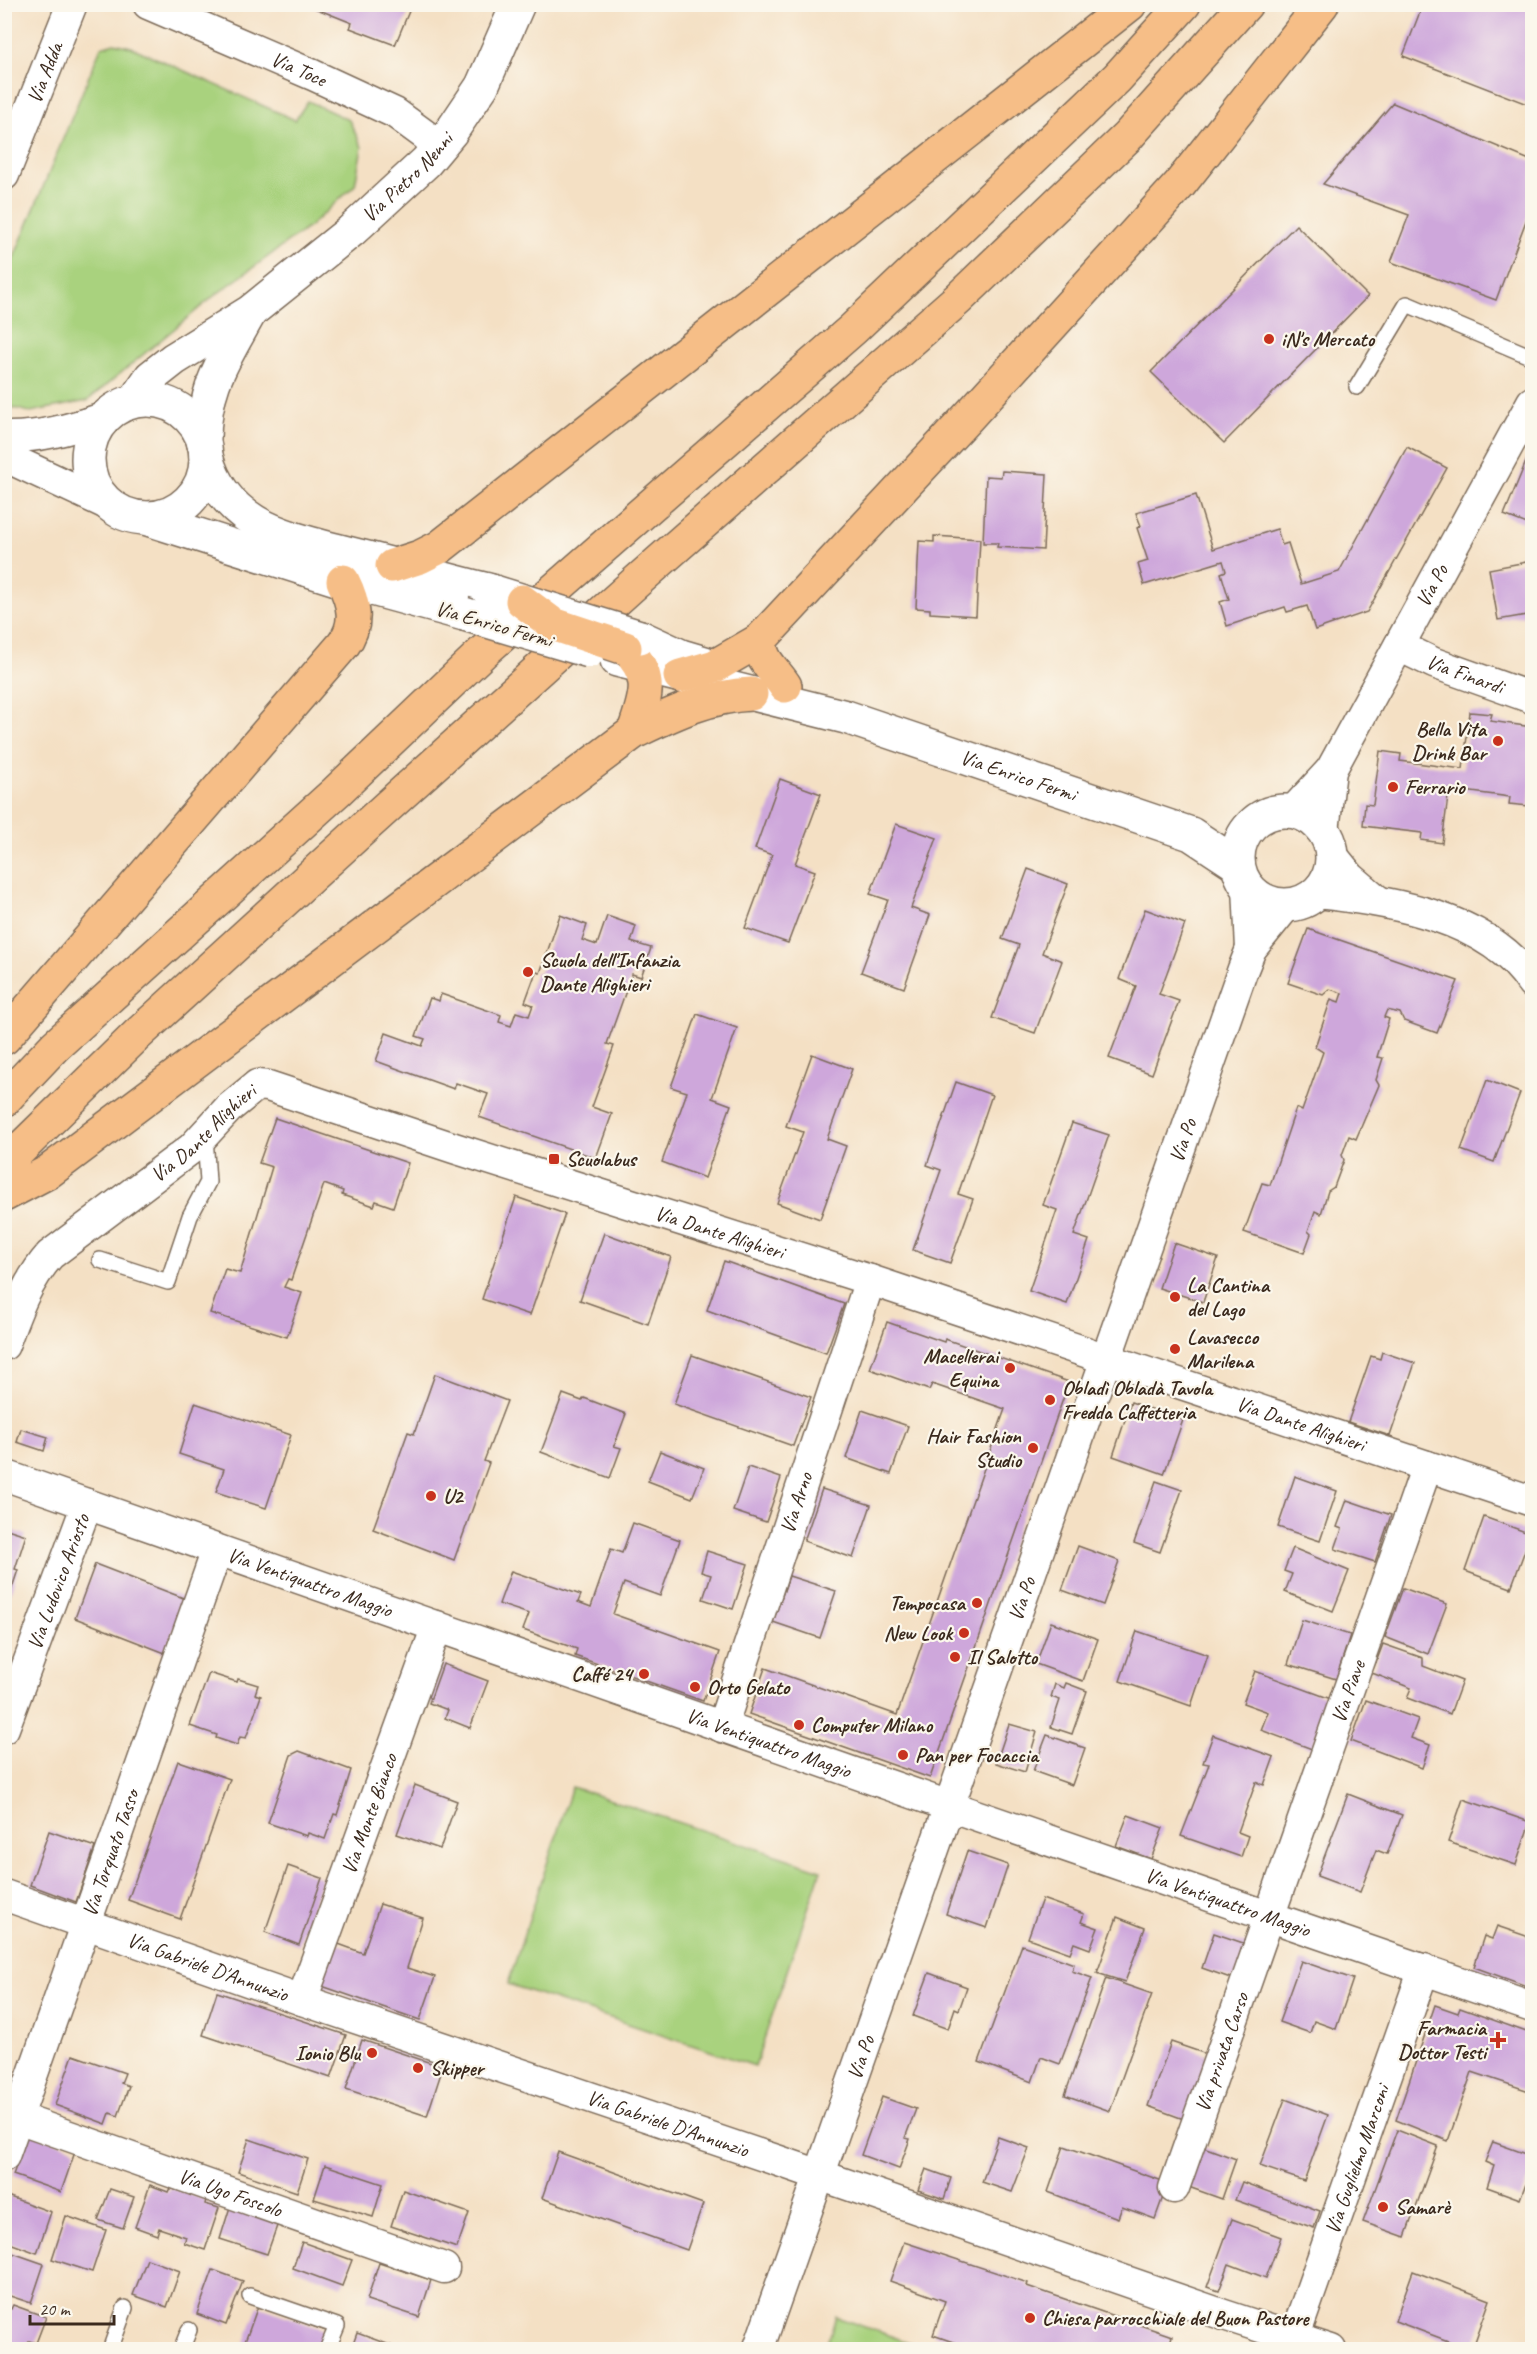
<svg xmlns="http://www.w3.org/2000/svg" width="1537" height="2354" font-family="Caveat,sans-serif">
<rect width="100%" height="100%" fill="#fbf7ec"/>
<filter id="ink" filterUnits="userSpaceOnUse"><feTurbulence type="fractalNoise" baseFrequency=".0167" numOctaves="2"/><feDisplacementMap in="SourceGraphic" scale="12" xChannelSelector="R" yChannelSelector="G"/><feConvolveMatrix kernelMatrix="1 2 1 2 8 2 1 2 1" color-interpolation-filters="sRGB"/></filter>
<filter id="wash" filterUnits="userSpaceOnUse"><feTurbulence type="fractalNoise" baseFrequency=".008" numOctaves="4" result="noise"/><feDisplacementMap in="SourceGraphic" scale="24" xChannelSelector="R" yChannelSelector="G"/><feGaussianBlur stdDeviation="1.35" result="paint"/><feColorMatrix in="noise" values="0 0 0 0 0 0 0 0 0 0 0 0 0 0 0 0 0 1.4 0 .05"/><feComposite in="paint" operator="in"/></filter>
<g filter="url(#wash)">
<rect width="100%" height="100%" fill="#f4e0c4"/>
<g fill="#a9d27e" stroke="#727e4e" stroke-width="1.5">
<path d="M114,43l17,4 164,73 13,-19 41,19 13,27 -7,38 -45,41 -96,70 -127,105 -57,11 -25,-6v-127l96,-232z"/>
<path d="M572,1787l249,83 -66,196 -247,-82z"/>
<path d="M836,2317l92,32h-103z"/>
</g>
<g id="blocks">
<g fill="#cea7db">
<path d="M313,4h99l-17,41 -45,-17 2,-5 -40,-16z"/>
<path d="M1423,4h19l9,4 1,-4h80v102l-129,-50z"/>
<path d="M1393,103l139,58v44l-36,95 -105,-38 18,-47 -86,-31z"/>
<path d="M1296,225l72,71 -144,147 -73,-71z"/>
<path d="M1407,447l40,21 -80,144 -52,18 -8,-24 -20,6 -2,-5 -58,19 -7,-24 9,-3 -8,-26 5,-2 -3,-10 -79,24 -6,-21 10,-3 -11,-33 4,-2 -5,-13 60,-18 17,54 64,-20 5,16 6,-2 13,41 38,-12z"/>
<path d="M1530,452l2,1v73l-28,-11z"/>
<path d="M1002,471l45,3 -4,76 -46,-3 1,-4h-15l3,-67 15,1z"/>
<path d="M934,536l46,3 -4,77 -46,-3v-4l-14,-1 3,-67 15,1z"/>
<path d="M1532,561v53l-34,6 -9,-51z"/>
<path d="M1470,712l22,2 -2,7 42,6v47l-3,32 -20,-2 1,-7 -61,-8 -7,54 -21,-3 1,-7 -59,-7 2,-22 8,1 7,-54 21,3 -1,7 63,8z"/>
<path d="M780,779l41,15 -26,70 20,7 -27,72 -43,-15 27,-73 -17,-6z"/>
<path d="M896,824l41,14 -26,70 19,7 -26,73 -43,-16 27,-72 -18,-6z"/>
<path d="M1028,869l40,15 -26,69 20,8 -27,72 -43,-15 27,-73 -17,-6z"/>
<path d="M1145,909l40,15 -26,70 20,7 -27,73 -43,-16 27,-72 -17,-7z"/>
<path d="M560,915l27,10 -5,15 15,5 10,-29 29,10 -5,16 20,6 -10,29 -9,-3 -25,70 7,2 -22,61 20,7 -16,44 -117,-41 9,-23 -32,-11 -2,6 -78,-28 10,-28 36,13 3,-7 -9,-3 14,-38 9,3 2,-7 60,21 -2,7 12,4 5,-14 13,4 4,-11 -8,-3 11,-30 4,1z"/>
<path d="M1308,929l150,52 -21,52 -33,-12 -4,-8 -13,-3 -3,7 5,2 -12,38 6,1 -7,22 3,5 -23,54 -7,-3 -7,19 2,5 -10,27 -6,4 -7,23 -6,-3 -7,20 3,3 -7,19 -60,-21 18,-49 8,2 26,-77 6,3 21,-59 -8,-5 16,-48 8,3 3,-9 -12,-4 -7,6 -35,-12z"/>
<path d="M697,1014l40,14 -25,70 19,7 -26,73 -43,-16 25,-70 -16,-5z"/>
<path d="M812,1054l40,15 -25,70 19,7 -26,73 -43,-16 26,-71 -17,-6z"/>
<path d="M1487,1080l33,13 -26,69 -33,-12z"/>
<path d="M956,1082l36,13 -34,99 15,5 -23,64 -37,-13 28,-80 -14,-5z"/>
<path d="M275,1118l133,45 -15,44 -17,-6 -2,5 -32,-11 1,-4 -19,-7 -33,96 -3,-1 -4,8 18,6 -15,44 -77,-24 15,-44 15,4 32,-106 -13,-4z"/>
<path d="M1072,1123l37,12 -35,100 15,5 -22,64 -38,-13 28,-81 -14,-5z"/>
<path d="M516,1197l49,17 -35,101 -48,-16z"/>
<path d="M604,1233l67,24 -23,67 -68,-24z"/>
<path d="M1174,1243l44,15 -15,44 -44,-14z"/>
<path d="M724,1261l120,43 -18,49 -119,-43z"/>
<path d="M887,1322l57,20 1,-3 124,43 -139,396 -181,-64 16,-46 132,47 108,-306 -73,-25 -3,6 -59,-21z"/>
<path d="M1382,1352l33,11 -25,73 -42,-14 23,-66 9,3z"/>
<path d="M692,1355l119,42 -18,49 -119,-42z"/>
<path d="M435,1374l72,27 -23,60 5,2 -35,97 -81,-31 35,-97 6,2z"/>
<path d="M563,1394l19,7 2,-3 42,16 -12,32 7,2 -11,30 -69,-26z"/>
<path d="M1131,1402l52,18 -19,54 -51,-18z"/>
<path d="M195,1403l96,32 -25,73 -50,-16 8,-23 -45,-15z"/>
<path d="M862,1410l46,16 -17,48 -45,-16z"/>
<path d="M21,1429l27,8 -4,14 -27,-9z"/>
<path d="M660,1451l44,17 -12,30 -44,-17z"/>
<path d="M748,1467l33,11 -15,44 -33,-11z"/>
<path d="M1295,1476l42,15 -17,50 -42,-14z"/>
<path d="M1156,1481l26,9 -22,62 -26,-9z"/>
<path d="M822,1489l49,16 -18,53 -49,-17z"/>
<path d="M1347,1500l44,15 -16,47 -40,-13 7,-20 -5,-2z"/>
<path d="M1484,1517l47,17 -20,54 -46,-17z"/>
<path d="M633,1523l47,17 -20,56 -36,-13 -11,31 107,38 -17,49 -128,-45 2,-7 -54,-19 6,-16 -30,-10 12,-33 70,24 -3,7 13,5 20,-58 11,4z"/>
<path d="M4,1528l22,7 -11,34 3,1 -11,33 -3,-1z"/>
<path d="M1078,1546l41,15 -16,44 -41,-15z"/>
<path d="M1293,1548l56,23 -16,40 -48,-19 7,-18 -8,-3z"/>
<path d="M707,1551l41,13 -15,45 -30,-10 8,-24 -10,-3z"/>
<path d="M95,1564l91,35 -21,54 -90,-35z"/>
<path d="M789,1576l47,15 -16,47 -47,-16z"/>
<path d="M1403,1588l44,16 -19,50 -43,-17z"/>
<path d="M1302,1620l48,15 -14,44 -48,-15z"/>
<path d="M1051,1622l47,17 -15,42 -47,-17z"/>
<path d="M1137,1631l71,24 -17,51 -71,-25z"/>
<path d="M1383,1644l40,14v8l39,15 -12,33 -43,-16 4,-10 -39,-15z"/>
<path d="M443,1664l45,17 -18,47 -25,-10 3,-8 -19,-7z"/>
<path d="M1255,1671l76,28 -19,50 -51,-19 7,-18 -25,-9z"/>
<path d="M209,1673l28,9 1,-3 20,6 -3,9 6,2 -15,42 -6,-1 -3,8 -21,-7 1,-3 -27,-9z"/>
<path d="M1066,1683l21,8 -15,43 -21,-7 9,-27 -9,-3 4,-13 9,4z"/>
<path d="M1366,1700l52,19 -7,19 19,7 -8,23 -71,-27z"/>
<path d="M1009,1724l28,8 -12,40 -29,-9z"/>
<path d="M1047,1735l38,13 -13,37 -39,-14z"/>
<path d="M1213,1735l61,22 -10,28 -8,-3 -18,50 10,4 -7,21 -60,-21 28,-72 -6,-1z"/>
<path d="M299,1751l52,19 -14,45 -3,-1 -9,25 -17,-6 -1,3 -39,-13 23,-68z"/>
<path d="M178,1761l52,18 -50,140 -52,-19z"/>
<path d="M415,1785l42,16 -17,48 -43,-15z"/>
<path d="M1348,1794l54,21 -15,39 -11,-4 -16,42 -43,-16z"/>
<path d="M1463,1799l67,23 -14,43 -68,-23z"/>
<path d="M1128,1815l35,13 -12,31 -35,-13z"/>
<path d="M49,1831l46,16 -19,55 -46,-17z"/>
<path d="M967,1851l41,14 -21,63 -41,-14z"/>
<path d="M288,1866l34,12 -23,67 -34,-13z"/>
<path d="M1042,1899l42,15 -3,8 17,6 -8,21 -16,-6 -4,10 -42,-15z"/>
<path d="M380,1904l43,14 -16,50 28,9 -15,43 -101,-35 14,-43 30,11z"/>
<path d="M1117,1917l28,11 -20,54 -28,-9z"/>
<path d="M1497,1926l35,12v50l-58,-21 10,-31 8,3z"/>
<path d="M1214,1933l35,12 -13,35 -34,-12z"/>
<path d="M1022,1945l52,19 -2,7 20,7 -32,86 -19,-7 -9,25 -53,-20z"/>
<path d="M1301,1961l52,18 -17,50 -22,-8 -4,12 -31,-11z"/>
<path d="M929,1973l38,14 -8,23 -4,-2 -7,21 -35,-13z"/>
<path d="M1106,1978l46,16 -42,117 -45,-16z"/>
<path d="M217,1992l129,43 -15,43 -128,-43z"/>
<path d="M1435,2005l23,8 2,-5 72,26v58l-60,-20 -24,69 -52,-21z"/>
<path d="M362,2040l81,27 -16,49 -81,-27z"/>
<path d="M1171,2042l41,14 -23,65 -41,-15z"/>
<path d="M73,2055l52,18 -4,10 8,3 -11,30 -8,-3 -4,11 -51,-19z"/>
<path d="M882,2097l34,12 -11,29 5,1 -11,30 -38,-14z"/>
<path d="M1285,2099l43,16 -24,66 -44,-15z"/>
<path d="M1397,2130l41,16 -33,91 -42,-15z"/>
<path d="M28,2132l48,17 -15,43 -48,-17z"/>
<path d="M998,2137l31,11 -17,44 -30,-10z"/>
<path d="M249,2139l59,20 -11,33 -59,-20z"/>
<path d="M1493,2142l39,14v23l-4,-1 -8,21 -33,-12 7,-21 -9,-4z"/>
<path d="M1198,2145l38,14 -14,40 -39,-14z"/>
<path d="M1064,2146l104,37 -13,36 -33,-12 -4,11 -70,-26z"/>
<path d="M558,2152l145,52 -16,46 -145,-52z"/>
<path d="M325,2165l58,19 -10,33 -59,-18z"/>
<path d="M926,2169l25,9 -7,21 -26,-9z"/>
<path d="M1242,2182l78,29 -6,17 -79,-28z"/>
<path d="M150,2185l18,7 2,-4 36,12 -1,4 14,4 -14,42 -21,-7 2,-6 -27,-9 -2,7 -22,-8z"/>
<path d="M110,2189l24,8 -11,31 -25,-8z"/>
<path d="M403,2190l66,23 -12,35 -66,-22z"/>
<path d="M7,2196l44,16 -14,41 -33,-12v-39z"/>
<path d="M230,2207l48,16 -11,31 -47,-15z"/>
<path d="M66,2216l40,14 -14,42 -40,-13z"/>
<path d="M1232,2219l49,18 -15,41 -37,-14 -10,27 -12,-4z"/>
<path d="M302,2242l50,18 -10,26 -49,-18z"/>
<path d="M904,2242l124,41 -1,3 145,50 -4,14h-192l-43,-15 12,-34 -55,-20z"/>
<path d="M4,2250l40,14 -13,39 -27,-9z"/>
<path d="M147,2259l33,12 -13,36 -34,-12z"/>
<path d="M379,2263l52,17 -12,37 -52,-17z"/>
<path d="M213,2270l30,11 -17,44 -29,-11z"/>
<path d="M1413,2271l77,29 -18,50 -77,-29z"/>
<path d="M13,2305l33,12 -10,26 -7,-2 -3,9h-22v-44l7,3z"/>
<path d="M258,2306l71,26 -7,18h-80z"/>
<path d="M357,2333l44,16v1h-50z"/>
</g>
</g>
</g>
<g filter="url(#ink)">
<use href="#blocks" fill-opacity="0" stroke="#7c6a58" stroke-width="1.5"/>
<g fill="none" stroke-linecap="round" stroke-linejoin="round">
<defs>
<g id="service">
<path d="M1357,387l50,-83 125,53"/>
<path d="M100,1260l68,22 22,-66 18,-34 -3,-46"/>
<path d="M250,2296l87,30 -10,24"/>
<path d="M110,2350l15,-42"/>
<path d="M181,2350l8,-20"/>
</g>
<g id="minor">
<path id="s1" d="M148,4l165,71 82,38 45,33"/>
<path id="s2" d="M4,175l68,-171"/>
<path d="M4,437c35,1 66,-8 99,-19"/>
<path d="M4,456l107,50"/>
<path id="s3" d="M1399,646l35,17 98,35"/>
<path id="s4" d="M1293,811l38,-41 201,-368"/>
<path d="M1324,831l7,-61"/>
<path d="M1333,856l17,21 27,23"/>
<path d="M1248,887l3,62"/>
<path d="M1318,893c72,8 172,24 214,90"/>
<path id="s5" d="M4,1345c12,-33 23,-64 46,-90l142,-107 37,-40 28,-23 11,1 186,62 416,132 662,221"/>
<path id="s6" d="M4,1475l945,331 583,201"/>
<path id="s7" d="M722,1727l148,-447"/>
<path id="s8" d="M4,1728l83,-224"/>
<path id="s9" d="M4,1895l298,105 477,161 445,154 107,35"/>
<path id="s10" d="M302,2000l135,-374"/>
<path id="s11" d="M18,2118l426,150"/>
<path id="s12" d="M4,2156l213,-606"/>
<path id="s13" d="M1174,2188l253,-722"/>
<path id="s14" d="M758,2350l485,-1381 8,-20 35,-43"/>
<path id="s15" d="M1290,2350l134,-381"/>
</g>
<g id="tertiary">
<circle cx="147" cy="459" r="59"/>
<path id="s16" d="M135,400l16,-23 23,-18 76,-47 101,-81 75,-69 25,-30 31,-46 36,-82"/>
<path d="M204,444c-1,-56 19,-83 45,-130"/>
<path d="M206,456c7,28 24,50 48,65 26,17 79,28 109,36 42,11 83,23 125,33"/>
<path d="M145,518l198,63 121,33"/>
<path d="M640,637l41,19 27,8"/>
<path id="s17" d="M617,660l229,57 345,117 47,31"/>
<circle cx="1285" cy="858" r="47"/>
</g>
<g id="trunk">
<path d="M392,566l28,-9 20,-10 690,-543"/>
<path d="M760,640c0,21 14,29 25,46"/>
<path d="M625,648c31,29 20,50 9,84"/>
<path d="M680,676l35,-10 45,-26 208,-223 212,-233 142,-180"/>
<path d="M4,1038l339,-393c16,-21 11,-42 0,-64"/>
<path d="M4,1100l51,-54 281,-254 147,-140 370,-323 264,-251 67,-74"/>
<path d="M4,1165l133,-130 229,-209 269,-243 323,-284 169,-162 119,-133"/>
<path d="M4,1195l44,-23 586,-440c38,-18 74,-36 117,-38"/>
</g>
</defs>
<use href="#service" stroke="#7c6a58" stroke-width="18"/>
<use href="#minor" stroke="#7c6a58" stroke-width="33"/>
<use href="#tertiary" stroke="#7c6a58" stroke-width="36"/>
<use href="#trunk" stroke="#7c6a58" stroke-width="36"/>
<use href="#service" stroke="#fff" stroke-width="15"/>
<use href="#minor" stroke="#fff" stroke-width="30"/>
<use href="#tertiary" stroke="#fff" stroke-width="33"/>
<use href="#trunk" stroke="#f6be87" stroke-width="33"/>
<defs>
<g id="tertiary-bridge">
<path d="M488,590l152,47"/>
<path d="M464,614l125,37"/>
</g>
<path id="trunk-bridge" d="M522,601l31,23 72,24"/>
</defs>
<use href="#tertiary-bridge" stroke="#7c6a58" stroke-width="36" stroke-linecap="butt"/>
<use href="#trunk-bridge" stroke="#7c6a58" stroke-width="36" stroke-linecap="butt"/>
<use href="#tertiary-bridge" stroke="#fff" stroke-width="33"/>
<use href="#trunk-bridge" stroke="#f6be87" stroke-width="33"/>
</g>
</g>
<g fill="#c8321e" stroke="#fbf7ec" stroke-width="2">
<circle cx="1269" cy="339" r="6"/>
<circle cx="1498" cy="741" r="6"/>
<circle cx="1393" cy="787" r="6"/>
<circle cx="528" cy="972" r="6"/>
<rect x="548" y="1153" width="12" height="12" rx="3"/>
<circle cx="1175" cy="1297" r="6"/>
<circle cx="1175" cy="1349" r="6"/>
<circle cx="1010" cy="1368" r="6"/>
<circle cx="1050" cy="1400" r="6"/>
<circle cx="1033" cy="1448" r="6"/>
<circle cx="431" cy="1496" r="6"/>
<circle cx="977" cy="1603" r="6"/>
<circle cx="964" cy="1633" r="6"/>
<circle cx="955" cy="1657" r="6"/>
<circle cx="644" cy="1674" r="6"/>
<circle cx="695" cy="1687" r="6"/>
<circle cx="799" cy="1725" r="6"/>
<circle cx="903" cy="1755" r="6"/>
<path d="M1495 2031h6v6h6v6h-6v6h-6v-6h-6v-6h6z"/>
<circle cx="372" cy="2053" r="6"/>
<circle cx="418" cy="2068" r="6"/>
<circle cx="1383" cy="2207" r="6"/>
<circle cx="1030" cy="2318" r="6"/>
</g>
<g text-anchor="middle" dominant-baseline="central" stroke-width="4.5" stroke-linejoin="round" paint-order="stroke">
<g font-size="21" fill="#3b2a1e" stroke="#fbf7ec">
<text stroke="none"><textPath href="#s1" startOffset="164">Via Toce</textPath></text>
<text stroke="none"><textPath href="#s2" startOffset="110">Via Adda</textPath></text>
<text stroke="none"><textPath href="#s16" startOffset="354">Via Pietro Nenni</textPath></text>
<text stroke="none"><textPath href="#s4" startOffset="266">Via Po</textPath></text>
<text transform="translate(494 624) rotate(16)">Via Enrico Fermi</text>
<text stroke="none"><textPath href="#s3" startOffset="72">Via Finardi</textPath></text>
<text stroke="none"><textPath href="#s17" startOffset="418">Via Enrico Fermi</textPath></text>
<text stroke="none"><textPath href="#s5" startOffset="298">Via Dante Alighieri</textPath></text>
<text stroke="none"><textPath href="#s14" startOffset="1282">Via Po</textPath></text>
<text stroke="none"><textPath href="#s5" startOffset="856">Via Dante Alighieri</textPath></text>
<text stroke="none"><textPath href="#s5" startOffset="1468">Via Dante Alighieri</textPath></text>
<text stroke="none"><textPath href="#s7" startOffset="236">Via Arno</textPath></text>
<text stroke="none"><textPath href="#s8" startOffset="156">Via Ludovico Ariosto</textPath></text>
<text stroke="none"><textPath href="#s6" startOffset="324">Via Ventiquattro Maggio</textPath></text>
<text stroke="none"><textPath href="#s14" startOffset="796">Via Po</textPath></text>
<text stroke="none"><textPath href="#s13" startOffset="526">Via Piave</textPath></text>
<text stroke="none"><textPath href="#s6" startOffset="810">Via Ventiquattro Maggio</textPath></text>
<text stroke="none"><textPath href="#s10" startOffset="198">Via Monte Bianco</textPath></text>
<text stroke="none"><textPath href="#s12" startOffset="321">Via Torquato Tasso</textPath></text>
<text stroke="none"><textPath href="#s6" startOffset="1296">Via Ventiquattro Maggio</textPath></text>
<text stroke="none"><textPath href="#s9" startOffset="216">Via Gabriele D'Annunzio</textPath></text>
<text stroke="none"><textPath href="#s13" startOffset="144">Via privata Carso</textPath></text>
<text stroke="none"><textPath href="#s14" startOffset="310">Via Po</textPath></text>
<text stroke="none"><textPath href="#s9" startOffset="702">Via Gabriele D'Annunzio</textPath></text>
<text stroke="none"><textPath href="#s15" startOffset="202">Via Guglielmo Marconi</textPath></text>
<text stroke="none"><textPath href="#s11" startOffset="225">Via Ugo Foscolo</textPath></text>
</g>
<g font-size="21" font-weight="bold" fill="#3b2a1e" stroke="#fbf7ec" text-anchor="start">
<text x="1281" y="339">iN's Mercato</text>
<text x="1486" y="729" text-anchor="end">Bella Vita<tspan x="1486" dy="24">Drink Bar</tspan></text>
<text x="1405" y="787">Ferrario</text>
<text x="540" y="960">Scuola dell'Infanzia<tspan x="540" dy="24">Dante Alighieri</tspan></text>
<text x="566" y="1159">Scuolabus</text>
<text x="1187" y="1285">La Cantina<tspan x="1187" dy="24">del Lago</tspan></text>
<text x="1187" y="1337">Lavasecco<tspan x="1187" dy="24">Marilena</tspan></text>
<text x="998" y="1356" text-anchor="end">Macellerai<tspan x="998" dy="24">Equina</tspan></text>
<text x="1062" y="1388">Obladì Obladà Tavola<tspan x="1062" dy="24">Fredda Caffetteria</tspan></text>
<text x="1021" y="1436" text-anchor="end">Hair Fashion<tspan x="1021" dy="24">Studio</tspan></text>
<text x="443" y="1496">U2</text>
<text x="965" y="1603" text-anchor="end">Tempocasa</text>
<text x="952" y="1633" text-anchor="end">New Look</text>
<text x="967" y="1657">Il Salotto</text>
<text x="632" y="1674" text-anchor="end">Caffé 24</text>
<text x="707" y="1687">Orto Gelato</text>
<text x="811" y="1725">Computer Milano</text>
<text x="915" y="1755">Pan per Focaccia</text>
<text x="1486" y="2028" text-anchor="end">Farmacia<tspan x="1486" dy="24">Dottor Testi</tspan></text>
<text x="360" y="2053" text-anchor="end">Ionio Blu</text>
<text x="430" y="2068">Skipper</text>
<text x="1395" y="2207">Samarè</text>
<text x="1042" y="2318">Chiesa parrocchiale del Buon Pastore</text>
</g>
</g>
<rect width="1537" height="2354" fill="none" stroke="#fbf7ec" stroke-width="24"/>
<path d="M30 2315v9h84v-9" fill="none" stroke="#3b2a1e" stroke-width="3"/>
<text x="39" y="2315" font-size="18" fill="#3b2a1e" stroke="#fbf7ec" stroke-width="4.5" paint-order="stroke">20 m</text>
</svg>
